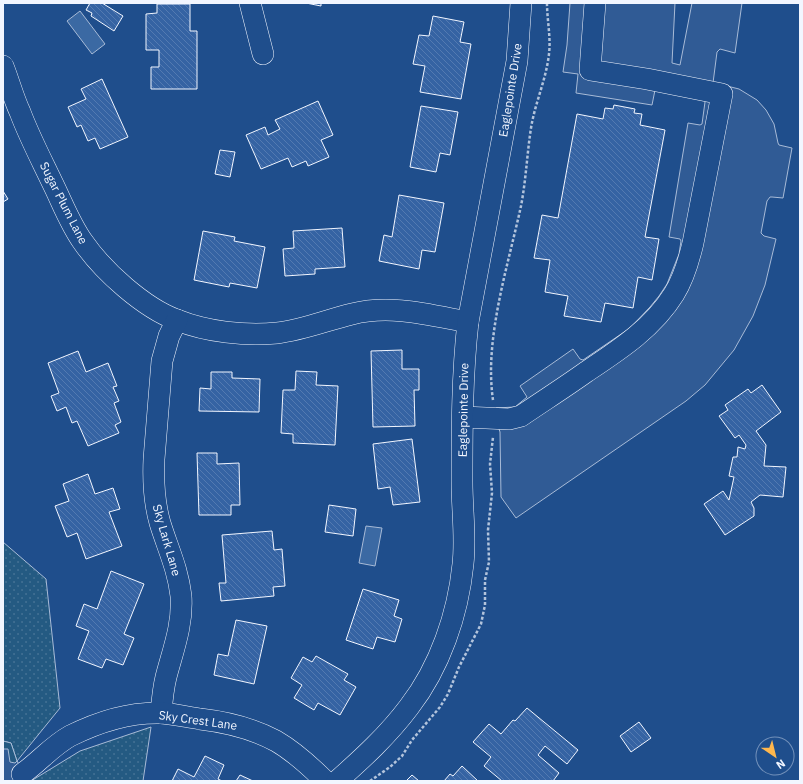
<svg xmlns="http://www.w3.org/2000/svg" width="803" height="784" font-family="'IBM Plex Sans',sans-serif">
<defs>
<pattern id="grass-dots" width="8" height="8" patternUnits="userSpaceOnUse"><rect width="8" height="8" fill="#245a82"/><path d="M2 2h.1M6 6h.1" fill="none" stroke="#447295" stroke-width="1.8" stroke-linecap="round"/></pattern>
<pattern id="building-back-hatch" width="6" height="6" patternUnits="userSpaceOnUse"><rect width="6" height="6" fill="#3563a3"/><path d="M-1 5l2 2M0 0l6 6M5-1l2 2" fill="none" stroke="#537ab1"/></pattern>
</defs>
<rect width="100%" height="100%" fill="#1f4e8c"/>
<g fill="url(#grass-dots)" stroke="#a8bbd7">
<path d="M3,542l43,37 14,129 -43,53 -6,-18 -8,-2z"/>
<path d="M151,727l-8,54h-112l49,-30z"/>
</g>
<path fill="#245a82" stroke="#a8bbd7" d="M3,741l8,2 6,18 11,20h-25z"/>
<g fill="#305b95" stroke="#a8bbd7">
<path d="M570,3h105l-3,60 8,2 12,-62h50l-7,50 -15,-4 -3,3 -4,31 14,3 12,3 18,11 9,10 8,14 4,19 1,2 13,3 -9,50 -11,-1h-2l-3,4 -6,32 3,3 12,3 -11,46 -12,31 -19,34 -29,35 -19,16 -170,117 -15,-21 -1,-65 -1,-3 -3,-3v-18l19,-1 12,-10 -7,-11 53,-37 7,10 3,1 47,-32 20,-21 9,-11 8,-12 12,-30 2,-13 -1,-2 -11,-2 19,-114 12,2 2,-1 3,-22v-2l-50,-10 -3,15 -76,-12 2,-19 -15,-2 4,-27z"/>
<path d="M3,749h5l2,13 5,1 2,-2 11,20h-25z"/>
</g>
<g fill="#3b69a3" stroke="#a8bbd7">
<path d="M80,11l25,33 -13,10 -25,-33z"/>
<path d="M366,526l16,2 -7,38 -16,-3z"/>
</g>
<g fill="url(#building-back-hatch)" stroke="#f2f6ff">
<path d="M90,3h12l21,13 -9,15 -23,-15 1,-3 -6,-3z"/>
<path d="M306,3h15v3z"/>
<path d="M157,4h33v27h7v58h-46v-22h8v-17h-13v-36l11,-1z"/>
<path d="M433,16l31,6 -4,20 11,2 -10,55 -41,-7 5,-26 -12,-2 6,-29 10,1z"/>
<path d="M102,79l26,58 -28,12 -5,-11 -7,3 -7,-16 -4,2 -9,-20 18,-8 -5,-10z"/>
<path d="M318,101l15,34 -12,5 8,17 -21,9 -2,-5 -14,6 -4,-9 -27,11 -15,-34 19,-8 3,8 12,-6 -5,-9z"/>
<path d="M614,105l21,4 -1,4 8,1 -2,11 25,5 -20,107 14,2 -7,41 -14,-3 -5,31 -28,-5 -4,19 -37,-6 4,-20 -23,-4 5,-32 -16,-2 8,-43 16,3 19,-104 26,5 2,-11 8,1z"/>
<path d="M421,106l37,6 -8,43 -10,-2 -4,19 -26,-5z"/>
<path d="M220,150l15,2 -5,25 -15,-3z"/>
<path d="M3,191l5,8 -5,3z"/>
<path d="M399,195l45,8 -9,49 -13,-2 -3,19 -40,-8 5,-26 8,2z"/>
<path d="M342,228l3,39 -30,2v5l-30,2 -2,-27 11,-1 -1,-17z"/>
<path d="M203,231l32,6 -1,4 31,6 -8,41 -27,-5 -1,4 -35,-7z"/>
<path d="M402,350v19h17v21h-5l1,36 -42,1 -2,-76z"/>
<path d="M78,351l8,21 22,-9 9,23 -4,1 6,14 -5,2 7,19 -6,3 4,8 -31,13 -11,-25 -5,2 -6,-16 -9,4 -6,-15 8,-3 -11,-30z"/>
<path d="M296,371l21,1 -1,13 22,1 -3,59 -42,-2v-9l-12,-1 2,-43h12z"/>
<path d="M211,372h21v6l28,1 -1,33 -60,-1 1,-23 11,1z"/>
<path d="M762,385l19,27 -25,19 10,14 -2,21 22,1 -3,30 -23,-2 -9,7 3,6v8l-29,19 -21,-31 19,-13 6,9 5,-23 -5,-1 4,-19h4l1,-10 7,2 1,-4 -7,-10 -4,3 -16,-22 9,-6 -3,-5 23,-16 3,4z"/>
<path d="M412,439l8,63 -27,3 -3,-18 -12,2 -5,-45z"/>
<path d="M197,453h20v11l22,-1 1,42h-9v10h-32z"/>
<path d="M88,474l7,20 18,-6 7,21 -11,3 13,34 -36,13 -9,-26 -10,4 -12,-31 14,-5 -6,-17z"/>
<path d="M329,505l27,4 -3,27 -28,-4z"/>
<path d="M272,531l2,19 8,-1 3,37 -12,1 1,9 -53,5 -2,-18h7l-4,-48z"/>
<path d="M111,571l33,13 -20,50 10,4 -11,27 -17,-6 -4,9 -24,-9 11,-28 -13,-5 8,-22 13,5z"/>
<path d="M363,589l36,11 -5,16 8,3 -7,23 -18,-5 -4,12 -27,-9z"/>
<path d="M236,620l31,6 -13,58 -40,-9 4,-21 10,2z"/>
<path d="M316,656l32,18 -4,6 12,7 -16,28 -22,-12 -4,7 -20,-12 8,-13 -11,-7 12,-21 9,5z"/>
<path d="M527,708l51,42 -11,14 -22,-18 -7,9 21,18 -6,8h-51l-18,-15 7,-9 -18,-15 16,-18 12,10 12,-14 2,1z"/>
<path d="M639,722l12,16 -20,14 -11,-16z"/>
<path d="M205,756l19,9 -6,14 4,2h-50l6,-12 16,8z"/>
<path d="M462,766l16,15h-34l6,-7 3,2z"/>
<path d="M240,775l13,6h-17z"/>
<path d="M412,775l7,6h-13z"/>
</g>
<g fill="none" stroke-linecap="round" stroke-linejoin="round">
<defs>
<g id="minor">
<path d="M250,3l13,51"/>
<path d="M3,66c6,15 10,31 17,46 9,24 21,47 32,70 10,20 18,42 31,60 20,29 61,66 94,78 30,12 68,16 100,13 26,-3 50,-13 75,-19 38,-10 78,1 116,8"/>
<path d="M463,417l46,2 12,-3c22,-15 44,-29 65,-44 33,-22 67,-44 88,-78 10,-16 15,-34 19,-51l29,-149 -75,-15 -57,-9 5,-67"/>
<path d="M161,713c1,-12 2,-24 5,-36 7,-27 17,-52 15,-81 -3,-27 -13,-47 -21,-73 -6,-21 -7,-42 -6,-64l8,-98 7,-25 8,-16"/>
<path d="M22,774c17,-12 30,-28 48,-38 28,-14 59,-24 91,-23 13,1 26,4 39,6 26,3 52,9 76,22 19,11 34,25 49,40"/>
<path d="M337,781c26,-23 51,-46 72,-74 31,-40 49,-93 54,-143 3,-27 -1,-54 -1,-82 0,-53 0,-107 6,-160l49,-261 4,-58"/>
</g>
</defs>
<use href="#minor" stroke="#f2f6ff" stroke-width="22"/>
<g stroke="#b3c4dc" stroke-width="2.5" stroke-dasharray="3 2" stroke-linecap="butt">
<path d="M493,400c-9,-61 15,-134 28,-194 5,-26 6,-52 10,-78 4,-25 15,-48 18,-74 2,-17 -2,-34 -2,-51"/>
<path d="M370,781l20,-14 12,-11 10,-16 28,-33 8,-13 11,-27 22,-43 4,-19v-25l4,-18 -1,-32 4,-37 -2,-29 3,-27"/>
</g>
<use href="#minor" stroke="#1f4e8c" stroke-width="21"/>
</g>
<g text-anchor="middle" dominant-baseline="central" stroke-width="3" stroke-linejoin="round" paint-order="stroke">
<g font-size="12" fill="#f2f6ff" stroke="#1f4e8c">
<text transform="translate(510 90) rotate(-81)">Eaglepointe Drive</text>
<text transform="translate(64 203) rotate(63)">Sugar Plum Lane</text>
<text transform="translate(463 410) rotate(-89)">Eaglepointe Drive</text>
<text transform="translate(167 540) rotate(74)">Sky Lark Lane</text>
<text transform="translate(198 720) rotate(8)">Sky Crest Lane</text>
</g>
</g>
<rect width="803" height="784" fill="none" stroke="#f2f6ff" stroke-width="8"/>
<g transform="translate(775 756) rotate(145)"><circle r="19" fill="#1f4e8c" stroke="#7391ba"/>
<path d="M0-3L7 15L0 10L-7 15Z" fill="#ffb74d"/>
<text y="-6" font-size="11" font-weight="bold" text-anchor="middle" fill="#f2f6ff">N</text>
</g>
</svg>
